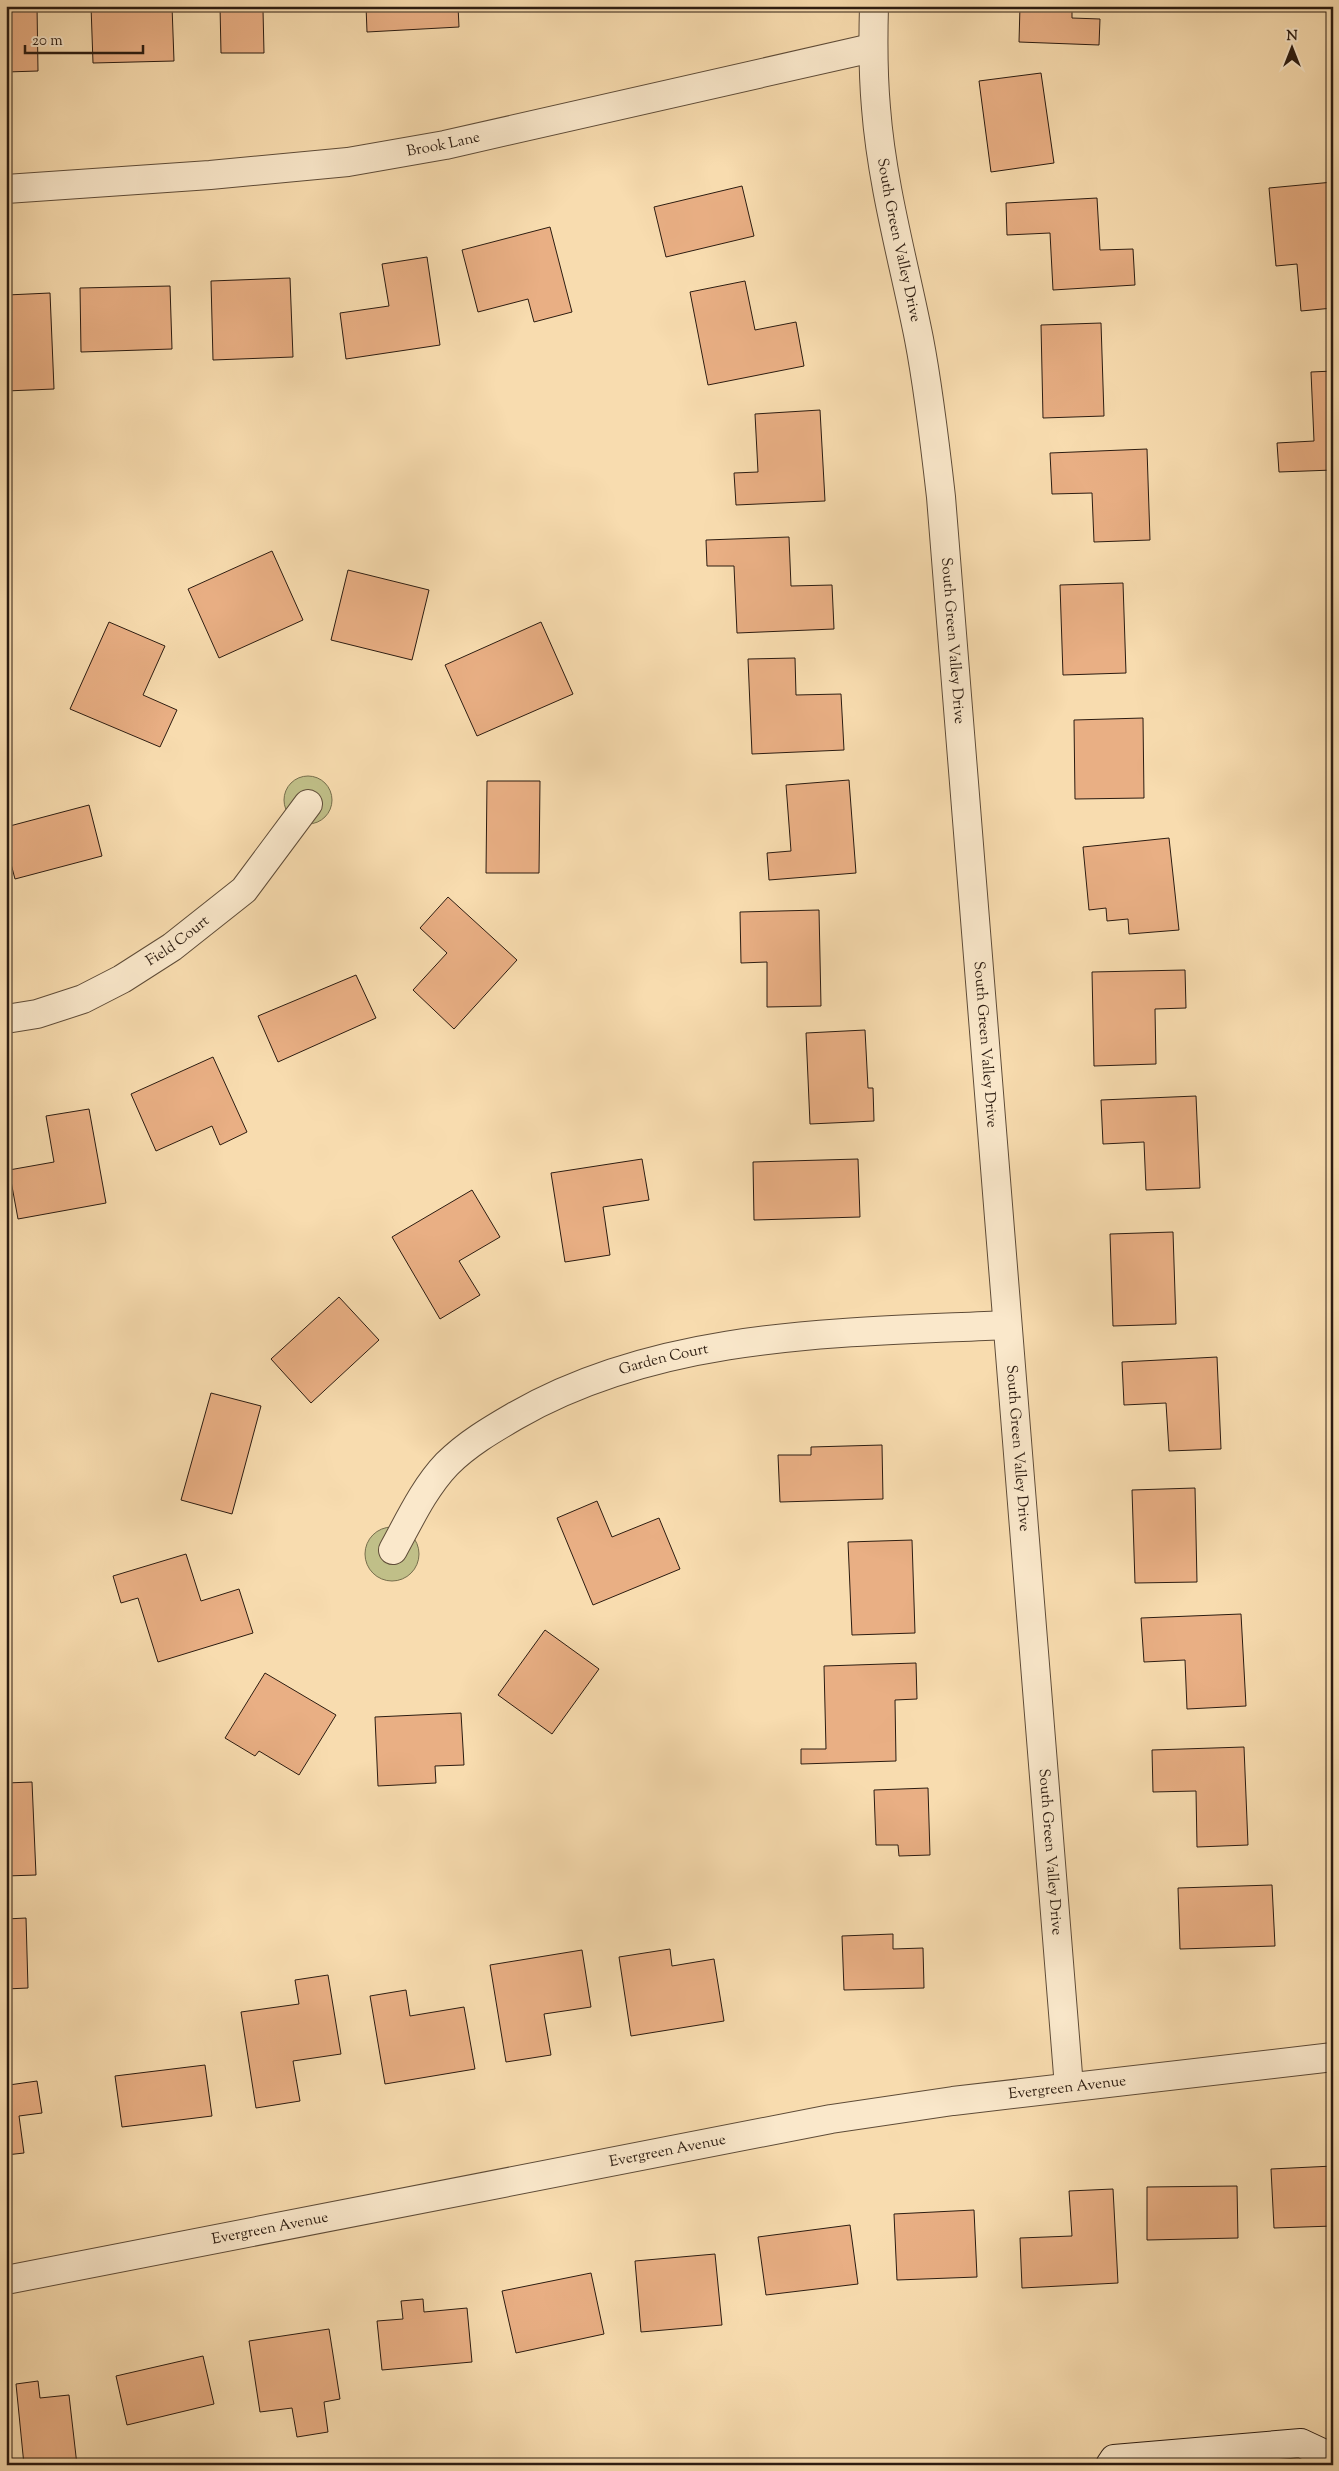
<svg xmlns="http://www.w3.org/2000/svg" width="1339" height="2471" font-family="'Sorts Mill Goudy',serif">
<rect width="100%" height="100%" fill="#f8dcaf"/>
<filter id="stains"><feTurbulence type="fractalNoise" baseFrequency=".004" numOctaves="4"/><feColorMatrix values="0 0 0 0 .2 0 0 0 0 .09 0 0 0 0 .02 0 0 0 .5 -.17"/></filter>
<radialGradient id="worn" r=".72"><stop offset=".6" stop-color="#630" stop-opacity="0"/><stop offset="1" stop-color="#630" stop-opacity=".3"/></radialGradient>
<g fill="#c0bf88" stroke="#766e4c">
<circle cx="308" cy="800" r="24"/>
<circle cx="392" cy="1554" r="27"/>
</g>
<g fill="#e9af84" stroke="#2c1c11">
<path d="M6,6h31l1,65 -32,1z"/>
<path d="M91,6h81l2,55 -81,2z"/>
<path d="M220,6h86v3l-43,1 1,43h-43z"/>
<path d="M366,6h92l1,21 -92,5z"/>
<path d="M1020,6h52v12l28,1 -1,26 -80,-3z"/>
<path d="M1041,73l13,90 -63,9 -12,-91z"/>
<path d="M1333,182v126l-32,3 -4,-47 -21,2 -7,-78z"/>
<path d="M742,186l12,50 -88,21 -12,-50z"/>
<path d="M1097,198l3,52 33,-1 2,36 -82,5 -3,-57 -43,2 -1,-32z"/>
<path d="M550,227l22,85 -38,10 -6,-23 -50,13 -16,-62z"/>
<path d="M427,257l13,88 -94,14 -6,-46 49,-7 -7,-42z"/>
<path d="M290,278l3,79 -80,3 -2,-79z"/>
<path d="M745,281l10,49 41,-8 8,44 -96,19 -18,-93z"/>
<path d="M170,286l2,63 -91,3 -1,-64z"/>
<path d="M50,293l4,96 -48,2v-54l3,-1 -2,-41z"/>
<path d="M1101,323l3,93 -61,2 -2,-93z"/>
<path d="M1332,349h1v121l-54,2 -2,-29 37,-2 -3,-69 22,-1z"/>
<path d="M820,410l5,91 -89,4 -2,-32 24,-1 -3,-58z"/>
<path d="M1147,449l3,91 -56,2 -2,-49 -40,1 -2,-41z"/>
<path d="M789,537l2,49 41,-1 2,44 -97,4 -3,-67h-27l-1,-26z"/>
<path d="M272,551l31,69 -84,38 -31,-69z"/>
<path d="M348,570l81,20 -17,70 -81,-20z"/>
<path d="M1123,583l3,90 -63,2 -3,-90z"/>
<path d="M109,622l56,24 -22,49 34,15 -17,37 -90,-38z"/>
<path d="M541,622l32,72 -96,42 -32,-71z"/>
<path d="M795,658l1,37 45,-1 3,56 -92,4 -4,-95z"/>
<path d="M1143,718l1,80 -69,1 -1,-79z"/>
<path d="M849,780l7,93 -87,7 -2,-27 24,-2 -5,-66z"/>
<path d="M487,781h53l-1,92h-53z"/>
<path d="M89,805l13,51 -87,23 -9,-34v-18z"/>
<path d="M1169,838l10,92 -50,4 -1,-15 -21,2 -1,-13 -17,2 -6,-63z"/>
<path d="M448,897l69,63 -63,69 -41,-39 34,-37 -27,-25z"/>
<path d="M819,910l2,96 -54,1v-45l-26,1 -1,-51z"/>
<path d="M1185,970l1,38 -31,1 1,55 -62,2 -2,-94z"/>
<path d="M356,975l20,43 -98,44 -20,-46z"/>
<path d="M865,1030l3,58h5l1,33 -64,3 -4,-91z"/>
<path d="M213,1057l34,75 -27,13 -8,-19 -56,25 -25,-57z"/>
<path d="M1196,1096l4,92 -54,2 -2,-48 -41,2 -2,-44z"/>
<path d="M89,1109l17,94 -88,16 -9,-49 45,-8 -8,-46z"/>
<path d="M642,1159l7,41 -46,7 7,48 -45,7 -14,-89z"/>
<path d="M858,1159l2,58 -106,3 -1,-58z"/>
<path d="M472,1190l28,47 -41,24 21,34 -40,24 -48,-82z"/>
<path d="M1173,1232l3,92 -63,2 -3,-92z"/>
<path d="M339,1297l40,43 -68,63 -40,-44z"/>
<path d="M1217,1357l4,92 -52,2 -3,-48 -42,2 -2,-43z"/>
<path d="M211,1393l50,13 -29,108 -51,-14z"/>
<path d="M882,1445l1,54 -103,3 -2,-47h33v-8z"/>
<path d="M1195,1488l2,94 -62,1 -3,-93z"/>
<path d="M597,1501l15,36 47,-19 21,51 -87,36 -36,-87z"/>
<path d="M912,1540l3,93 -63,2 -4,-93z"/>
<path d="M186,1554l15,47 38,-12 14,44 -95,29 -20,-64 -17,5 -8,-27z"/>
<path d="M1241,1614l5,92 -59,3 -2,-49 -41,2 -3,-44z"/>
<path d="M545,1630l54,39 -47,65 -54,-39z"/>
<path d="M916,1663l1,36 -22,1 1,61 -95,3v-15h25l-2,-83z"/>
<path d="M265,1673l71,42 -37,60 -40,-24 -4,5 -30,-18z"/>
<path d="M461,1713l3,52 -29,1 1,17 -58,3 -3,-69z"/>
<path d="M1244,1747l4,98 -51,2 -1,-56 -43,1 -1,-42z"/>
<path d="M32,1782l4,93 -30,1v-93z"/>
<path d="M928,1788l2,67 -31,1 -1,-11h-22l-2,-55z"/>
<path d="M1272,1885l3,61 -95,3 -2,-61z"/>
<path d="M26,1918l2,70 -22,1v-70z"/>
<path d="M893,1934v15l30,-1 1,40 -80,2 -2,-54z"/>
<path d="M670,1949l2,17 42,-7 10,62 -93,15 -12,-79z"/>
<path d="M582,1950l9,57 -47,7 7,41 -45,7 -16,-97z"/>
<path d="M328,1975l13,79 -48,7 7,40 -44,7 -15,-96 58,-8 -4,-24z"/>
<path d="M406,1990l4,26 54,-9 11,62 -90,15 -15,-88z"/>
<path d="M6,2065l3,20 28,-4 5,32 -23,3 5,37 -18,2z"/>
<path d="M205,2065l7,51 -90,11 -7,-51z"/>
<path d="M1333,2166v60l-59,2 -3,-59z"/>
<path d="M1237,2186l1,52 -91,2v-53z"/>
<path d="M1113,2189l5,94 -96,5 -2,-50 52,-2 -3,-45z"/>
<path d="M974,2210l3,67 -80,3 -3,-66z"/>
<path d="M850,2225l8,59 -92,11 -8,-58z"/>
<path d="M715,2254l7,71 -81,7 -6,-71z"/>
<path d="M591,2273l13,61 -88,19 -14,-62z"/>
<path d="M423,2299l1,13 43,-4 5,54 -90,8 -5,-49 26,-2 -2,-18z"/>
<path d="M329,2329l11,70 -16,3 4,30 -31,5 -5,-29 -32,4 -11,-71z"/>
<path d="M203,2356l11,48 -87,21 -11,-49z"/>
<path d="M38,2381l2,17 29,-3 8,70h-53l-8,-81z"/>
</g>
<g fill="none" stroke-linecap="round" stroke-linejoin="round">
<defs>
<g id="street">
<path id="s1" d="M874,6c-1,34 -1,68 2,102 6,78 28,155 43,231 10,52 16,105 22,158l128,1590"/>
<path id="s2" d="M6,189l204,-14 138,-13 97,-17 427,-97"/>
<path id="s3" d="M6,1019l31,-5 46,-15 39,-20 50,-32 72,-57 64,-86"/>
<path id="s4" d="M393,1550c16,-29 31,-62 54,-86 20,-20 44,-34 68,-48 148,-85 327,-83 492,-91"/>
<path id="s5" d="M6,2280l825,-161 122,-18 380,-44"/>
</g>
<path id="secondary" d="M1110,2465l4,-6 187,-16 32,15"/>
</defs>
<use href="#street" stroke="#5f4c38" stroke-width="30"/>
<use href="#secondary" stroke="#2c1c11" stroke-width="30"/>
<use href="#street" stroke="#fae8cb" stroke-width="28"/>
<use href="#secondary" stroke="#fae8cb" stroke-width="28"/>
</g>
<g text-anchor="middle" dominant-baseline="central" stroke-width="5" stroke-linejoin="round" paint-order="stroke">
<g font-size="15" fill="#2c1c11" stroke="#fae8cb">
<text stroke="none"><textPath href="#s2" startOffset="440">Brook Lane</textPath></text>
<text stroke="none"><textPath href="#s1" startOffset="236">South Green Valley Drive</textPath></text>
<text stroke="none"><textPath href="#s1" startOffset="641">South Green Valley Drive</textPath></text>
<text stroke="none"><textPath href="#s3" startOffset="191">Field Court</textPath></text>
<text stroke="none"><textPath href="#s1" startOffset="1046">South Green Valley Drive</textPath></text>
<text stroke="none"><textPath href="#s4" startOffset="345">Garden Court</textPath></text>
<text stroke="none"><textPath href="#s1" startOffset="1451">South Green Valley Drive</textPath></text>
<text stroke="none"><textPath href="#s1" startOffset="1856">South Green Valley Drive</textPath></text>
<text stroke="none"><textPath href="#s5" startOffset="1079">Evergreen Avenue</textPath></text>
<text stroke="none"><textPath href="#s5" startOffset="674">Evergreen Avenue</textPath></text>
<text stroke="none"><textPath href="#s5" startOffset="269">Evergreen Avenue</textPath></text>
</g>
</g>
<rect width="1339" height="2471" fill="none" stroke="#f8dcaf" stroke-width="25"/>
<rect x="8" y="8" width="1324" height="2456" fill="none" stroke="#2c1c11" stroke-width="2.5"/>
<rect x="12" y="12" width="1314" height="2446" fill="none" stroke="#2c1c11"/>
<g transform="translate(1292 48)" stroke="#fae8cb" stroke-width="4" paint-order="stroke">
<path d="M0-4L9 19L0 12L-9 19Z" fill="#2c1c11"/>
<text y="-8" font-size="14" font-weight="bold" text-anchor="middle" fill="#2c1c11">N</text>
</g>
<path d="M25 45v8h118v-8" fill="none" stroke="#2c1c11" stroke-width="2.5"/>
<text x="32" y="45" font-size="15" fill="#2c1c11" stroke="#fae8cb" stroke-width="4" paint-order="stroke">20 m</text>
<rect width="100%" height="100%" filter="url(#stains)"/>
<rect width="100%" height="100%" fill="url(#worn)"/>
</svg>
